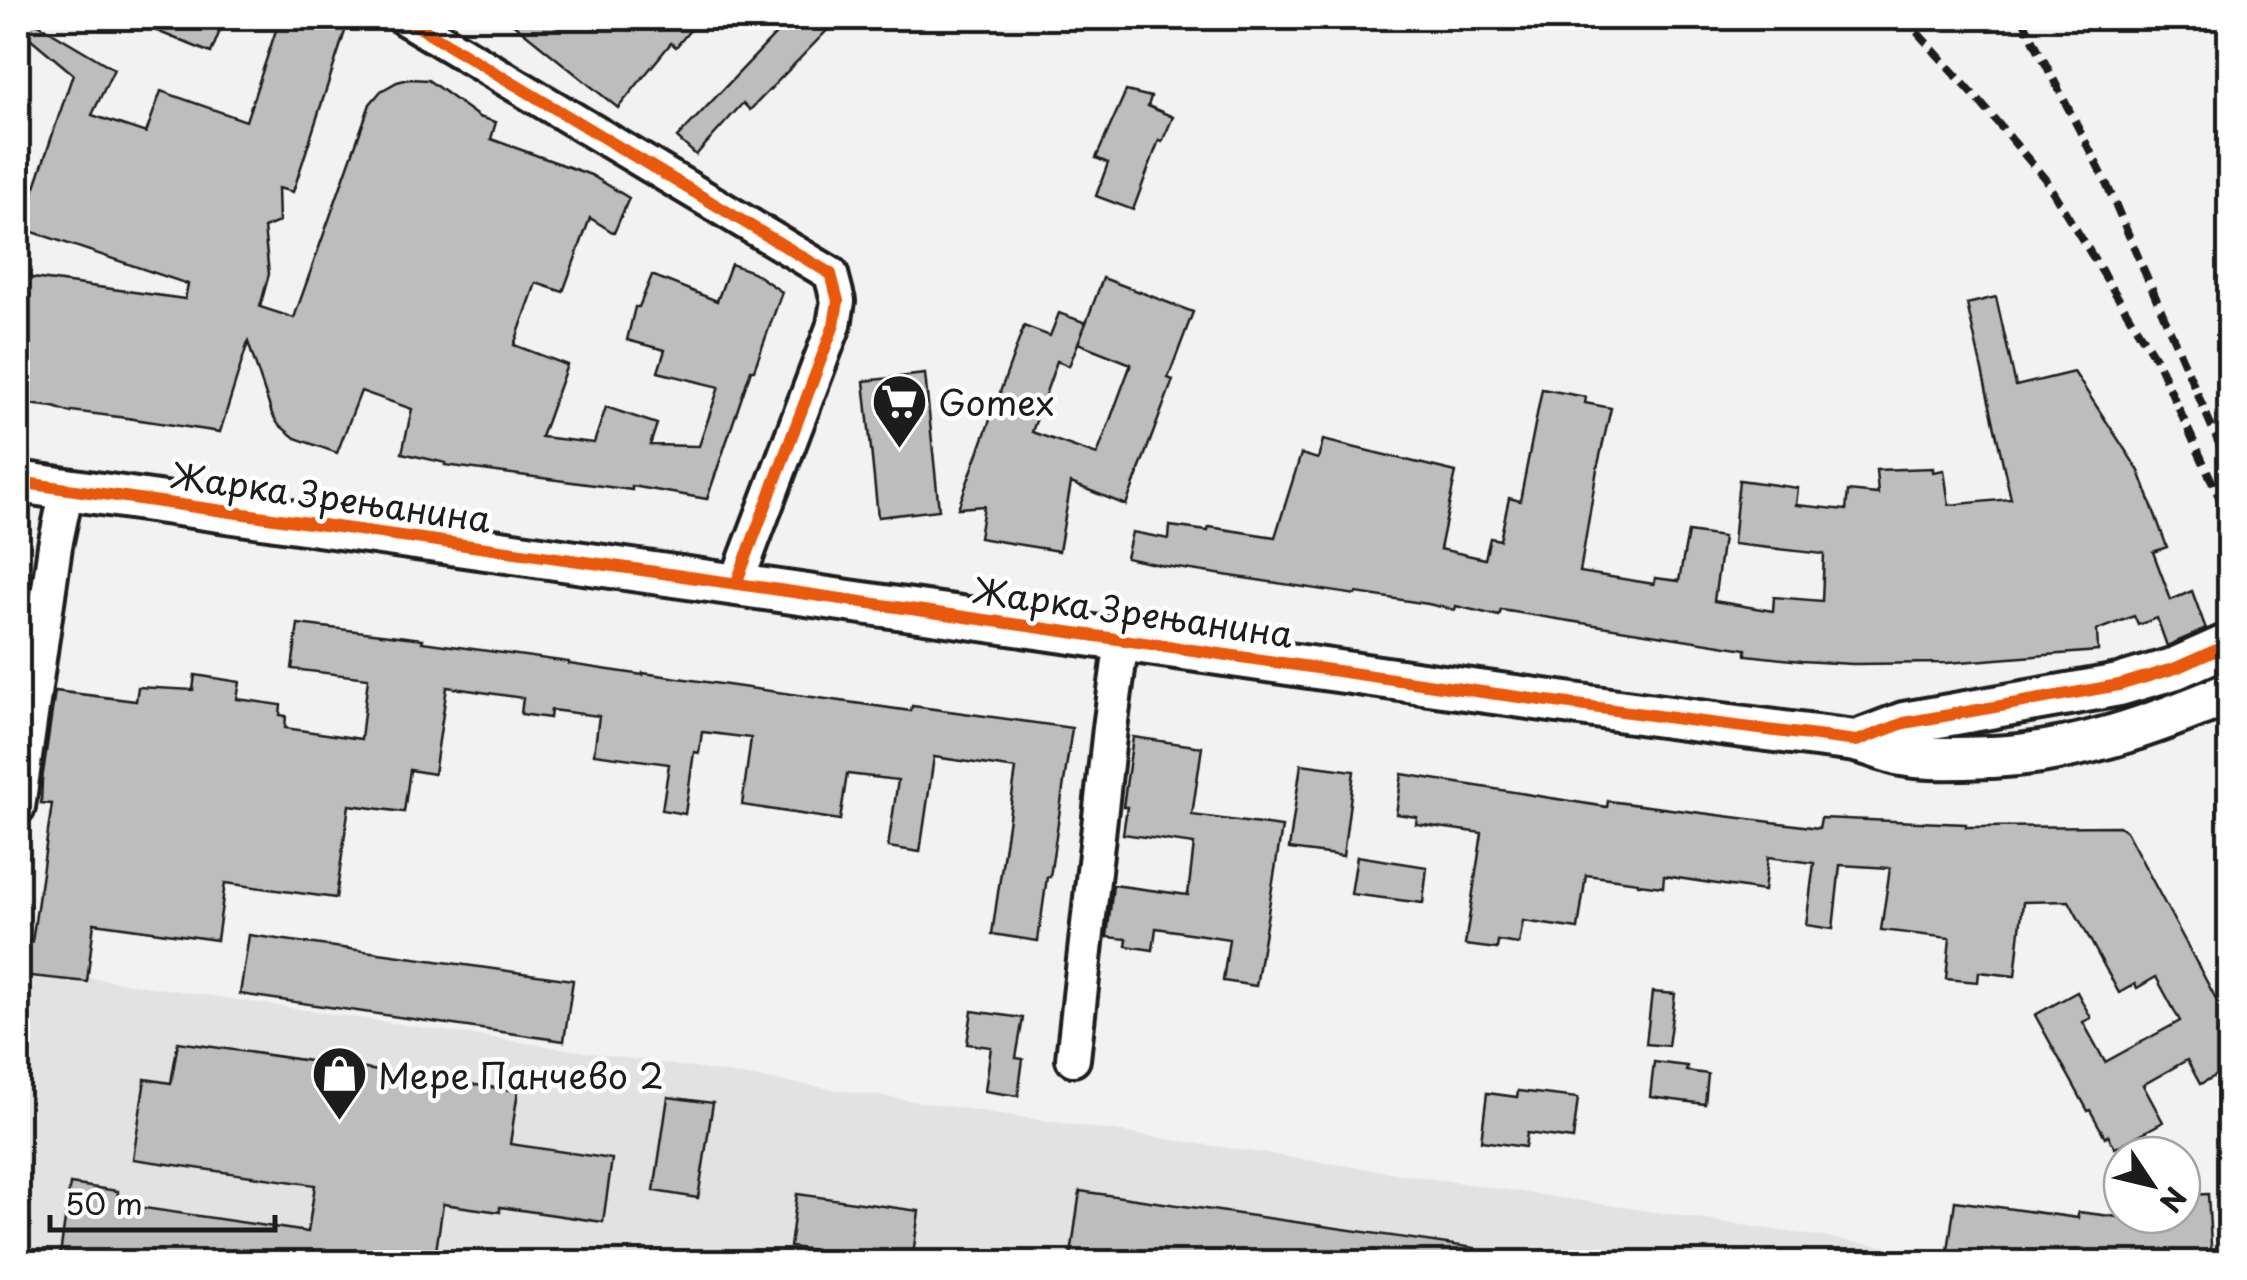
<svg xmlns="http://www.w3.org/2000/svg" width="2247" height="1280" font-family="'Playpen Sans',sans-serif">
<rect width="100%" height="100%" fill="#f2f2f2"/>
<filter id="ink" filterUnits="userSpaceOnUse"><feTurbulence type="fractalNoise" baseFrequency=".01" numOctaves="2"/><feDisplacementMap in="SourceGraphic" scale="20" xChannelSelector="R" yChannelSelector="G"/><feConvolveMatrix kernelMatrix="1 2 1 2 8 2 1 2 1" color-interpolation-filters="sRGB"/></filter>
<g filter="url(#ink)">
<path fill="#e2e2e2" d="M18,967l1971,295h-1971z"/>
<g fill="#bdbdbd" stroke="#1c1c1c" stroke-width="2.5" fill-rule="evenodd">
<path d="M23,18h5l86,51 -22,46 54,18 15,-42 85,30 34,-103h54l13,7 -54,167 -15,-4 1,34 -15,6 5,46 -9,33 34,11 76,-214 11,-13 16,-9 12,-3 19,1 51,37 17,5 -5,17 100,36 38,23 -15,35 -24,-15 -27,74 -27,-9 -22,62 53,20 -26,72 53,6 12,-36 51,17 -7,21 49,1 20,-59 -61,-15 7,-22 -38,-10 8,-33h4l13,-32 65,26 14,-37 22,8 29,20 -28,78h-3l-44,129 -75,-13v4l-187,-25 1,-2 -44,-10 10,-44 -51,-18 -24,62 -42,-15 -17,-14 -6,-10 -24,-72 -28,90 -93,-14 -55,-7 -1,2 -17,-6 -36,-4v-127l167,23 3,-15 -167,-56 52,-154 -55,-46z"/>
<path d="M125,18h100l-14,35z"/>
<path d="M506,18h194l-24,29 -5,-4 -53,65z"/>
<path d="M791,18h48l-89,92 -7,-7 -47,52 -19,-17z"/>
<path d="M1126,91l25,6 -3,9 25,11 -11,25 -3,-2 -26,70 -37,-14 12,-33 -12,-5z"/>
<path d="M1103,278l90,34 -25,66 5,2 -47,125 -55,-22 -12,68 -80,-13 5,-32 -26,2 66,-182 26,10 9,-23 27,10zM1086,323l-8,20 53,21 -34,91 -65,-23 25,-71 12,5z"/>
<path d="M1996,297l20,89 58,-14 65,99 28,76 -14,5 18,48 21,-9 14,38 -39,17 -10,-28 -19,7 -4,-9 -37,14 1,21 -151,12 -94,1 -52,-3 -55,-6v-6l-245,-39 -2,6 -43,-10 -1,4 -27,-6 -71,-11 -1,2 -191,-29 -39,-8 6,-26 37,7 1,-13 38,5 1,-4 66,10 26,-83 17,5 5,-19 133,32 -16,77 45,10 5,-21 10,2 9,-42 11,3 22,-112 44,8 -1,6 26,5 -14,61 -17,103 74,12 1,-6 24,3 9,-49 35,5 -9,64 59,10 1,-14 48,4 2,-47 -91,-10 6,-64 59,8 -2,17 50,5 2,-19 30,3 -2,-24 57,-2v4l11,-2 5,35 62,-6 -44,-195z"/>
<path d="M925,374l14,136 -61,7 -14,-136z"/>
<path d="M298,624l125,15 -1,3 147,20v2l74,11v-2l268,38 1,-5 160,22 -22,149h-3l-9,64 -46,-7 24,-165 -82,-12 -14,95 -32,-5 10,-67 -51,-6 -7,46 -98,-15 9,-67 -49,-6 -3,21 -5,-1 -9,62 -23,-4 7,-46 -75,-10 5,-38 -48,-6 -1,8 -29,-4 2,-16 -76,-11 -13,87 -24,-4 -6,42 -55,-7 -13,93 -111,-15 -8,57 -123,-17 -7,59 -66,-7 5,-34 6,1 20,-138 -11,-1 1,-23 13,-89 81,10 2,-14 55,3 2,-15 45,7 -3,17 44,6 -1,10 6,1 -1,12 76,11 7,-61 -76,-9z"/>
<path d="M1133,737l69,10 -10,68 90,12 -26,159 -33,-5 6,-42 -73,-11 -3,22 -27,-4 1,-7 -20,-2 6,-52 75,10 6,-51 -71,-10 4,-27h-4z"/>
<path d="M1301,764l53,7 -11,85 -54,-7z"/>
<path d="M1402,774l205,33 1,-6 211,27 2,-10 145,6v3l153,-1 7,5 104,194v43l-30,16 -13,-24 -44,25 20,37 -48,26 -7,-13 -3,2 -15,-27 -2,1 -53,-96 42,-23 14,26 -8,4 22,40 75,-41 -24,-44 -19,11 -2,-4 -16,9 -50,-92 -46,1 -8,74 -36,-4 -1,10 -32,-3 4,-41 -69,-8 9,-62 -50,-3 -7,64 -27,-4 8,-62 -46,-6 -4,34 -100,-15 -1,11 -25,-3v-2l-52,-7 -8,54 -55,-8 -4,23 -21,-3 -1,8 -32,-4 17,-112 -66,-9 1,-7 -21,-3z"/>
<path d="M1357,856l70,11 -4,36 -72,-9z"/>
<path d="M249,935l324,45 -9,61 -324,-47z"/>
<path d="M1652,992l23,2 -7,52 -22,-2z"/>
<path d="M972,1011l51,7 -7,40 7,1 -5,37 -33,-5 6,-44 -24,-3z"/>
<path d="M178,1042l340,49 -8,53 102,15 -9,63 -103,-15v5l-57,-8 -7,47 -12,-2 -2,13h-363l11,-78 48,7 -1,13 191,28 7,-47 -182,-26 12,-80 26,4z"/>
<path d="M1654,1062l33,4 -1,5 22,3 -3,30 -55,-7z"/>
<path d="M1518,1091l60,7 -5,41 -46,-6 -2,14 -44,-6 6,-48 30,4z"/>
<path d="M668,1097l45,6 -15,95 -44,-7z"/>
<path d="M1080,1191l395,57 -1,14h-404z"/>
<path d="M797,1194l122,17 -7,51 -122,-15z"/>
<path d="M2208,1194l4,68h-196l1,-1 -69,-10 7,-50 123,17v-6l81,10v-7h23v-20z"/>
</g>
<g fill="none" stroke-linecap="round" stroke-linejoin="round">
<defs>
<g id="minor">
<path d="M404,18l427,256 7,27 -4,24 -98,259"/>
<path d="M18,807l37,-261 12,-57"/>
<path d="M1073,1059l37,-331 12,-88"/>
</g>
<g id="tertiary">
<path d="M18,482c453,64 907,130 1361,195 156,22 312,44 469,63 19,2 35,11 54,15 23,5 66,3 90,2 84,-4 161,-32 238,-64"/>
<path d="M1857,741l47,-18 215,-38 57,-17 54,-24"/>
</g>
</defs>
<use href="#minor" stroke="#1c1c1c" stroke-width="40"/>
<use href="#tertiary" stroke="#1c1c1c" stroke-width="48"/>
<use href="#minor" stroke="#fff" stroke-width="32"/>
<use href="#tertiary" stroke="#fff" stroke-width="40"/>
<g stroke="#1c1c1c" stroke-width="8" stroke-dasharray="15 8" stroke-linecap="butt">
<path d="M1899,18l17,13 64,71 65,77 112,182 73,160"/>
<path d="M2022,18l82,160 126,291"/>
</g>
<defs>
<g id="cycleway">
<path d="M404,18l427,256 7,27 -4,24 -98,259"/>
<path d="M18,482l589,83 875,127 213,29 162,20 47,-18 215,-38 57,-17 54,-24"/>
</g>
</defs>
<use href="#cycleway" stroke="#fff" stroke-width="19"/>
<use href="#cycleway" stroke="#e8590c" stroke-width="12"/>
</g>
</g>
<defs>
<symbol id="supermarket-pin" viewBox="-11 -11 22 30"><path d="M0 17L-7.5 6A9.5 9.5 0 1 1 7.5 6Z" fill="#1c1c1c" stroke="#fff"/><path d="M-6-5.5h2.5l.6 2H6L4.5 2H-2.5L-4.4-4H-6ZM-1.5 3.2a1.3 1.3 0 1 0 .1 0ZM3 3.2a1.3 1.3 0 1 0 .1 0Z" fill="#fff"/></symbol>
<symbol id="shop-pin" viewBox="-11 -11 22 30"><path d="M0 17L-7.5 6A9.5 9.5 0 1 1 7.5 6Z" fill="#1c1c1c" stroke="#fff"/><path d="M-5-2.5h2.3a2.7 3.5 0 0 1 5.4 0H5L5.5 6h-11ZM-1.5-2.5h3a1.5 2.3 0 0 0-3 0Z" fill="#fff"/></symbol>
</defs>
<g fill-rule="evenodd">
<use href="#supermarket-pin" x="868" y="370" width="63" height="86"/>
<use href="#shop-pin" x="308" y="1042" width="63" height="86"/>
</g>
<g text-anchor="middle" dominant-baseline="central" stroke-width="9" stroke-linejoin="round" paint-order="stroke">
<g font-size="35" fill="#1c1c1c" stroke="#fff" text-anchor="start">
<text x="938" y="401">Gomex</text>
<text x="378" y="1074">Мере Панчево 2</text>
</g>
<g font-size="35" fill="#1c1c1c" stroke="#fff">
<text transform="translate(331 496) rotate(8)">Жарка Зрењанина</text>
<text transform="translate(1133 611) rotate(8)">Жарка Зрењанина</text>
</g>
</g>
<rect width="2247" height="1280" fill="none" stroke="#fff" stroke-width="60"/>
<rect x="30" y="30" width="2187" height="1220" fill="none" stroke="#1c1c1c" stroke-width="4" filter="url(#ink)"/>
<g transform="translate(2152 1185) rotate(125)"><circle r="48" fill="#ffffff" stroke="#a4a4a4" stroke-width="2.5"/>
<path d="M0-8L18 38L0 25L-18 38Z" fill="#1c1c1c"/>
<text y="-15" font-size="28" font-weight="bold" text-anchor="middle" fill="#1c1c1c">N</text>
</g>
<path d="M50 1215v15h225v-15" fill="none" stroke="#1c1c1c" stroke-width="5"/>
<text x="65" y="1215" font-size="30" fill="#1c1c1c" stroke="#ffffff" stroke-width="8" paint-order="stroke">50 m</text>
</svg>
